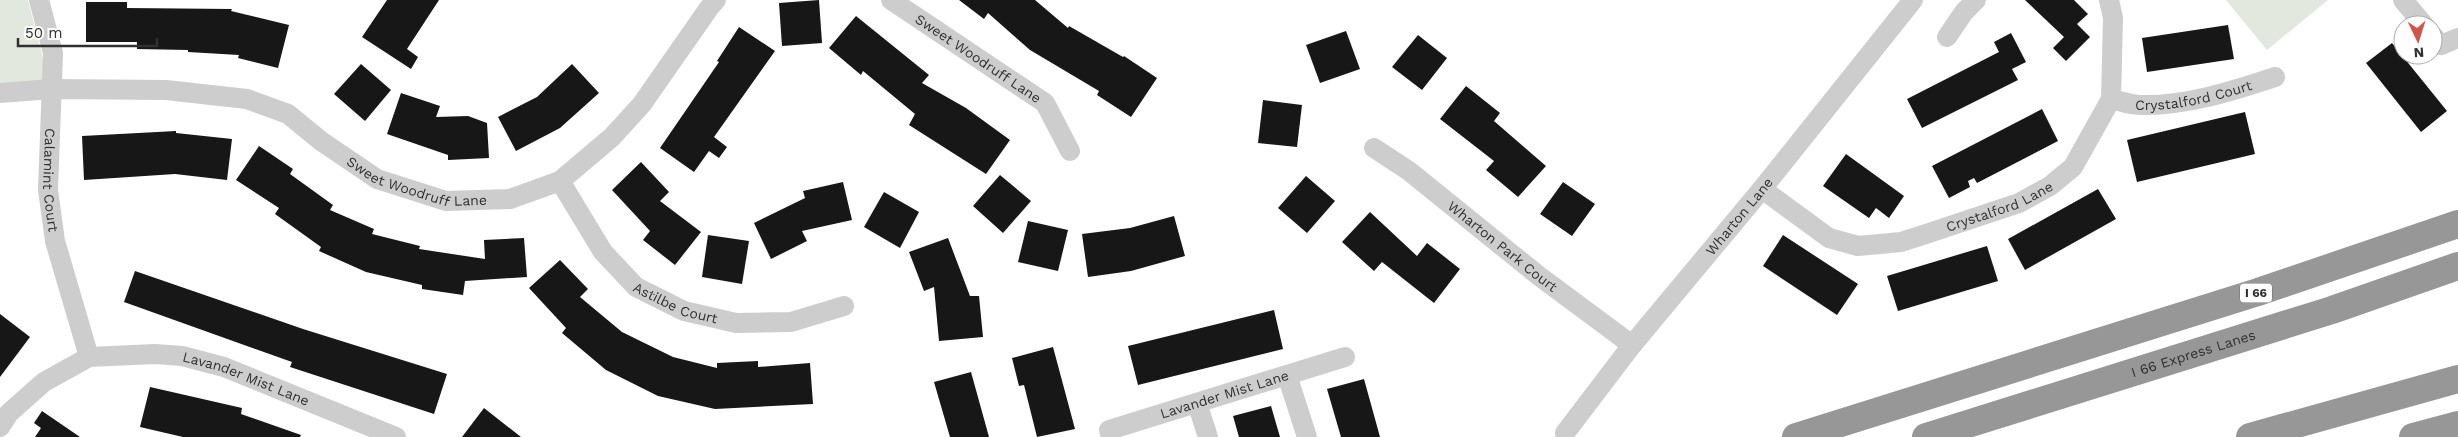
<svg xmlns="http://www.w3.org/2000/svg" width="2458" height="437" font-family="'Work Sans',sans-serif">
<rect width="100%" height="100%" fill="#fff"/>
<g fill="#e2e8dd">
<path d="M0,0h28l23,89 -51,4z"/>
<path d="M2226,0h102l-61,50z"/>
</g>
<g fill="#171717">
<path d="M387,0h52l-32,49 11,8 -7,12 -49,-32z"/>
<path d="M819,0l3,43 -40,3 -3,-43z"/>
<path d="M959,0h76l33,28 1,-2 54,31 1,-1 33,22 -26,39 -34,-22 2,-4 -69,-41 -42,-37 -4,6z"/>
<path d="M2025,0h49l14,14 -11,10 13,13 -24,24 -13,-13 11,-11z"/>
<path d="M86,2h41v6l105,1 -1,2 58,14 -11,43 -40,-10 1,-3 -51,-3v-2l-51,-1v-7h-51z"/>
<path d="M856,16l73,59 -7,8 44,25 44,32 -24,34 -77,-49 6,-11 -52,-43 -2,4 -32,-27z"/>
<path d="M2228,25l6,34 -87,13 -5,-34z"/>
<path d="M739,27l36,24 -61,86 13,10 -8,11 -10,-7 -15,21 -34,-24 59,-86 -2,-1z"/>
<path d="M1346,31l14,38 -40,14 -14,-38z"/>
<path d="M2011,33l15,29 -14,7 6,11 -96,48 -15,-29 92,-47 -5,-10z"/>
<path d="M1418,35l29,23 -25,32 -30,-23z"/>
<path d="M2392,43l55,68 -26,21 -55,-69z"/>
<path d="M361,64l30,26 -26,31 -31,-27z"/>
<path d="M572,64l27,29 -39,35 -44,23 -18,-34 39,-20z"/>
<path d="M1466,86l34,27 -6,8 52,45 -28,31 -32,-27 8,-9 -54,-42z"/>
<path d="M401,93l39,13 -4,11 32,-1 19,7 2,35 -41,2v-5l-61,-21z"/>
<path d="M1263,100l39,5 -5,42 -39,-4z"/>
<path d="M2042,109l16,32 -81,42 -3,-5 -6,3 2,6 -21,11 -17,-32z"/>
<path d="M2245,112l10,42 -118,28 -10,-42z"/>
<path d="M176,131v2l56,6 -5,41 -52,-6 -91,6 -2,-44z"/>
<path d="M259,146l34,23 -3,5 43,31 -3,5 44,19 -2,5 48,12 -1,3 66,10 -1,-19 40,-2 3,39 -62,4 -2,14 -41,-6v-4l-56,-13 -47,-21 2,-4 -46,-33 4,-6 -43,-28z"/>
<path d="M1846,154l58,42 -15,22 -13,-10 -7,10 -46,-32z"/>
<path d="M641,162l28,30 -9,9 41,31 -26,33 -32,-25 7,-9 -38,-41z"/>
<path d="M1000,175l31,26 -28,32 -30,-27z"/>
<path d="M1306,176l29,25 -28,32 -29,-25z"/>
<path d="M843,182l9,38 -50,11 5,10 -36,18 -17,-36 51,-25 -2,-7z"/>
<path d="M1563,182l32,22 -23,32 -32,-22z"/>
<path d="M2098,189l18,30 -91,51 -17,-31z"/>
<path d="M884,192l35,20 -19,36 -36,-21z"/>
<path d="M1370,212l47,44 10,-13 33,26 -26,34 -52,-41 -8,9 -32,-29z"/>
<path d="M1174,216l11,40 -54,15 -43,6 -6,-43 48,-6z"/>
<path d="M1028,221l40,9 -10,41 -40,-9z"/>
<path d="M708,235l41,6 -7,43 -40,-7z"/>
<path d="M1783,235l75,49 -21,31 -74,-49z"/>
<path d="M948,238l22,58h9l4,41 -44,4 -5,-54 -10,4 -15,-39z"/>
<path d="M1987,246l11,35 -100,30 -11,-35z"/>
<path d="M560,260l28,29 -8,8 42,35 51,25 44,11v-5l41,-2v6l52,-4 3,41 -98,5 -57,-13 -52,-26 -44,-37 4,-5 -37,-40z"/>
<path d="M135,271l168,58 144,45 -13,40 -144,-47 2,-5 -168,-60z"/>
<path d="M1274,310l9,39 -145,36 -10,-39z"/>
<path d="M0,314l30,23 -30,40z"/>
<path d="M1053,347l22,82 -38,8 -13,-52 -5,1 -7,-28z"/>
<path d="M971,372l18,65h-39l-16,-55z"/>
<path d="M1364,379l16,58h-39l-14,-48z"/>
<path d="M150,387l92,21 -1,6 60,21 -1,2h-117l-43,-10z"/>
<path d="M1271,406l9,31h-41l-6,-21z"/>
<path d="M484,408l37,29h-59z"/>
<path d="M42,411l38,26h-45l6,-9 -7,-5z"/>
</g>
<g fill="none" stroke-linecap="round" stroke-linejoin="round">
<g stroke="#cdcdcd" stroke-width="20">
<path id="s1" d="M39,0l14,53 -5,137 7,51 34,116"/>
<path id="s2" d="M891,0l154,103 25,48"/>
<path d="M2403,0l21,25"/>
<path d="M2433,36l8,9 17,-7"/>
<path d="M1947,37l17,-25 12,-12"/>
<path id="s3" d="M0,93l51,-4 115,1 81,9 41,15 33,27 56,38 69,22 64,-2 50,-18 52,-44 30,-33 67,-96 7,-8"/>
<path id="s4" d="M2111,99c9,2 20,6 30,6 45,1 92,-14 134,-28"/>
<path id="s5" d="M1374,148l35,23 130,105 93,69"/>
<path id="s6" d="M560,181l43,71 33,35 48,24 52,12 55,-1 53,-16"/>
<path id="s7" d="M1762,189l67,49 29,8 43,-4 22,-7 96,-32 31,-17 23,-19 38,-68 2,-81 -4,-18"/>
<path d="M1287,375l20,62"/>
<path d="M1197,403l11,34"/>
<path id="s8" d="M0,427l9,-14 35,-31 45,-25 66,-3 27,2 42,11 172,70"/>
<path id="s9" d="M1565,433l67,-88 130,-156 151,-189"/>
<path id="s10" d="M1111,437l-2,-7 236,-73"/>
</g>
<g stroke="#979797" stroke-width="28">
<path d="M1796,437l462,-145 200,-68"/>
<path id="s11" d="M1926,437l406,-127 126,-44"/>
<path d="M2250,437l208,-58"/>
<path d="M2413,437l45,-12"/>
</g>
</g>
<g text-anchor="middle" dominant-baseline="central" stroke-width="5" stroke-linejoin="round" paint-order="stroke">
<rect fill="#fff" stroke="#6e6e6e" stroke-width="1" x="2240" y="283.5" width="32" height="19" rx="4"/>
<g font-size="12" font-weight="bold" fill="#303030">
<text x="2256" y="293">I 66</text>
</g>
<g font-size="14" fill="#303030" stroke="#fff">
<text stroke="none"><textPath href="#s2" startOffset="105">Sweet Woodruff Lane</textPath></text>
<text stroke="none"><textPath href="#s4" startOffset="84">Crystalford Court</textPath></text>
<text stroke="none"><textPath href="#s3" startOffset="441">Sweet Woodruff Lane</textPath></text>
<text stroke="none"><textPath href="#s1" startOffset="182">Calamint Court</textPath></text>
<text stroke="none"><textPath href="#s7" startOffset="261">Crystalford Lane</textPath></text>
<text stroke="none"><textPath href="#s9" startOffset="278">Wharton Lane</textPath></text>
<text stroke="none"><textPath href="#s5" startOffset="162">Wharton Park Court</textPath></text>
<text stroke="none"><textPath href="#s6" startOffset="174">Astilbe Court</textPath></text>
<text stroke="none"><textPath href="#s11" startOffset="280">I 66 Express Lanes</textPath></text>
<text stroke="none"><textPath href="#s8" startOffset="276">Lavander Mist Lane</textPath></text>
<text stroke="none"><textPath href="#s10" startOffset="128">Lavander Mist Lane</textPath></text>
</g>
</g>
<g transform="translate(2418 40) rotate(176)"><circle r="24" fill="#ffffff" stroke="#acacac"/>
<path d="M0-4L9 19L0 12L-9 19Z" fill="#d0554a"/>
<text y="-8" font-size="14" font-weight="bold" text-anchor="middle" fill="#303030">N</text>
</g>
<path d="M18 38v8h139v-8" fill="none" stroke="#303030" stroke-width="2.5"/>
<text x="25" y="38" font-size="15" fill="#303030" stroke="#ffffff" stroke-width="4" paint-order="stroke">50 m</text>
</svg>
